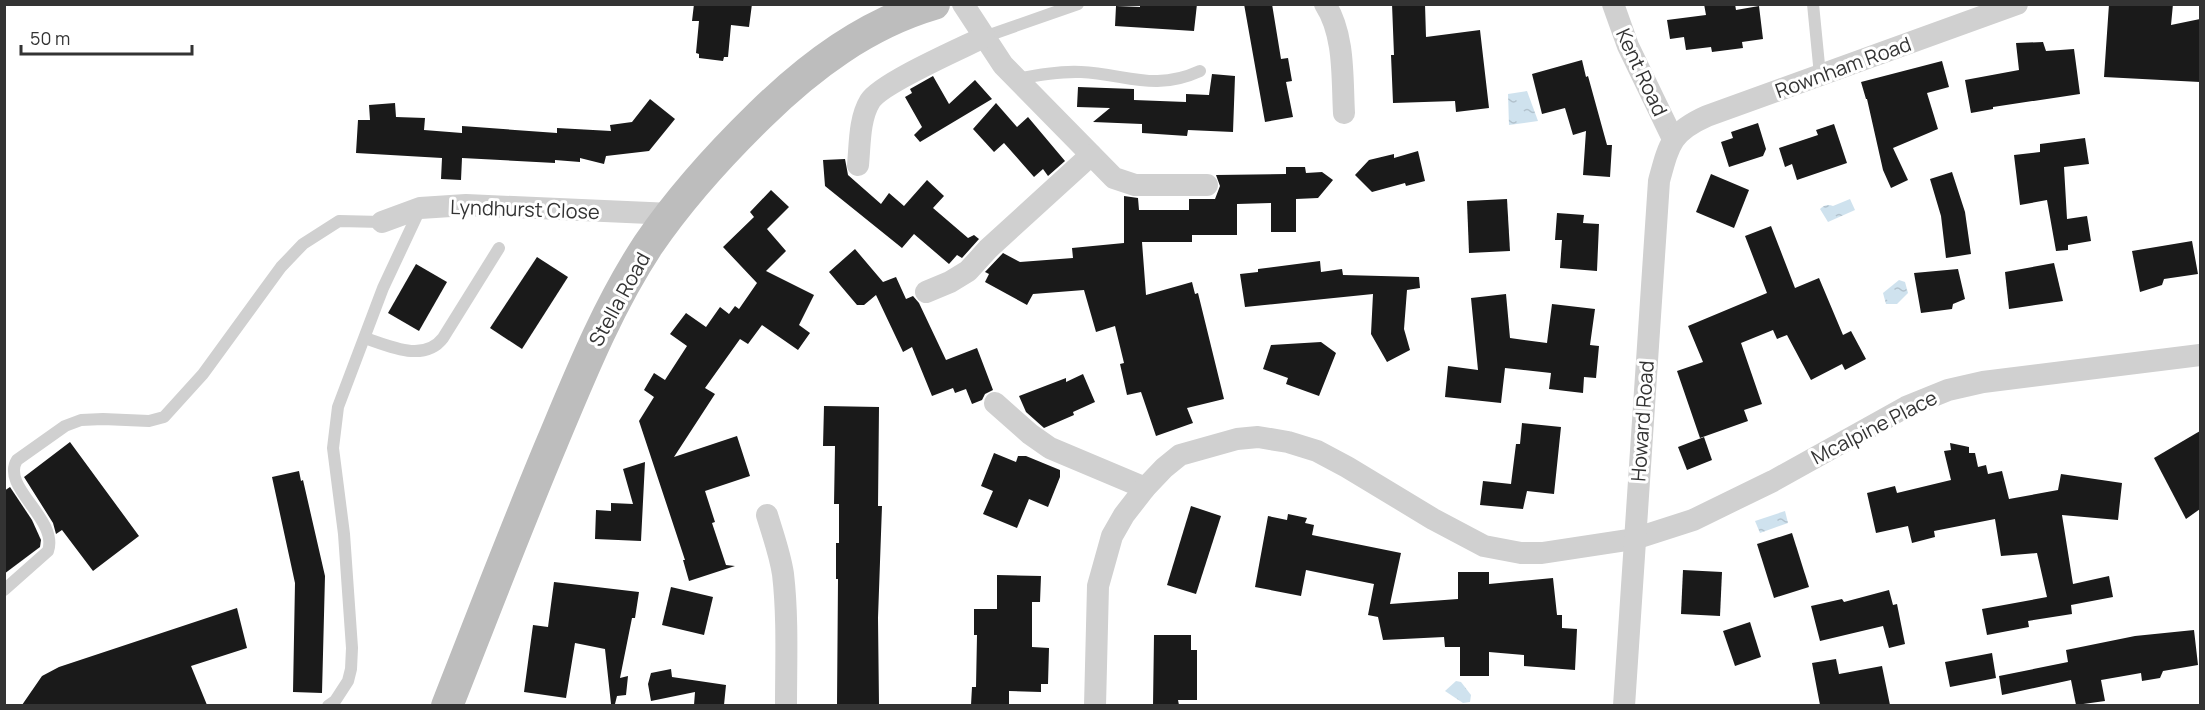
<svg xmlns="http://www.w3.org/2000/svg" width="2205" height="710" font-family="Manrope,sans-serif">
<defs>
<pattern id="water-ripples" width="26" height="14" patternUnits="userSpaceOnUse" patternTransform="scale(1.5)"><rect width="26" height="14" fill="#cfe2ee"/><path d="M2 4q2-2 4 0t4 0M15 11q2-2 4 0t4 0" fill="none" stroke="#b2c2cd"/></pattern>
</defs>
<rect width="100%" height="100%" fill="#fff"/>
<g fill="url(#water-ripples)">
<path d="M1527,91l11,30 -29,4 -1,-31z"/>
<path d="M1850,199l5,11 -27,12 -8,-13c4,-4 8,-5 13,-3z"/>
<path d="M1899,280l6,2 3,11 -11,11h-11l-3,-11z"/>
<path d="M1785,511l3,12 -28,10 -5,-12z"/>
<path d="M1456,681l5,1 10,13 -1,7 -7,1 -18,-12z"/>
</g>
<g fill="#1a1a1a">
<path d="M694,4h58l-3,23 -18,-2 -3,32h-4l-1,4 -24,-3v-4l-3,-1 3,-32h-7z"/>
<path d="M1140,4h57l-3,27 -79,-5 1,-20 24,1z"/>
<path d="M1244,4h28l9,55 7,-1 4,23 -6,1 7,35 -28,5z"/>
<path d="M1392,4h33l1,33 54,-7 9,78 -33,4 -1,-11 -62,2 -2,-48h3z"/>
<path d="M1704,4h31l1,6 23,-4 4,33 -21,3 1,6 -31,4 -1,-5 -25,3 -2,-13 -14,2 -3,-19 39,-5z"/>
<path d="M2109,4h64l-2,21 29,-6v63l-96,-5z"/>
<path d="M2043,42l3,9 28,-2 6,45 -87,13v2l-22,4 -6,-33 54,-10 -3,-27z"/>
<path d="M1582,60l4,17 2,-1 19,69h5l-2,32 -27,-2 3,-44 -13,4 -8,-27 -23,6 -10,-40z"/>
<path d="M1942,61l7,26 -22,6 11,36 -45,19 15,32 -17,8 -8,-18 -16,-71h-1l-5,-17z"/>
<path d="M1212,74l23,2 -2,56 -45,-2 -1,6 -45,-3v-9l-49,-2 17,-14 -33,-1 1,-20 56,2v11l52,2v-8l23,1z"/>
<path d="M933,76l16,28 26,-24 17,19 -72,43 -6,-7 8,-8 -17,-30 7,-4 -2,-4z"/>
<path d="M650,99l25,20 -26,32 -43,5 -2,8 -24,-6v4l-25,-2v3l-93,-5 -1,22 -20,-1 1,-21 -86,-5 2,-33h12l-1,-15 26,-2 1,14 29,1 -1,12 38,3v-7l95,7v-5l54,3 -1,-6 22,-3z"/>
<path d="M996,103l21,24 11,-10 37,44 -17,15 -5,-7 -9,8 -30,-34 -10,9 -21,-23z"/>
<path d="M1758,123l8,26 -3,7 -34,11 -8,-25 12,-4 -2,-6z"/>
<path d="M1834,124l13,39 -50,17 -5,-16 -7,3 -6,-19 39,-13 -2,-5z"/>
<path d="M2085,138l4,26 -25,3 3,52 20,-3 4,25 -23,4v5l-12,1 -9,-51 -27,5 -6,-50 26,-3v-8z"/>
<path d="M1418,151l7,30 -19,5 -1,-3 -33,9 -17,-17 14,-15 25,-6v4z"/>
<path d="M845,159l3,16 33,29 8,-11 15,13 23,-26 17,16 -11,12 35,30 6,-3 5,4 -17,19 -5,-3 -8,9 -35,-30 -12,14 -77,-62 -2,-26z"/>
<path d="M1286,167h19l1,6 16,-1 11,8 -15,18 -22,1v33h-25v-29l-34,1v31h-45v7h-50l4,53 46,-13 3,12 3,-1 26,106 -37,9 6,15 -37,13 -15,-44 -14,3 -7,-31 4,-1 -9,-37 -19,6 -12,-42 -51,4 -6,11 -42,-23 4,-8 -4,-2 18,-19 17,9 53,-4 -1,-10 52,-5v-47l14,2 1,12h50v-11h26l5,-13 -4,-11 70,-1z"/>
<path d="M1952,172l13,40 6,42 -25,4 -5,-42 -11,-37z"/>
<path d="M1711,174l38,16 -15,38 -38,-16z"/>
<path d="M771,190l18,17 -22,22 19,22 -20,20 48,24 -15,30 11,8 -12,17 -36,-25 -14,19 -8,-5 -35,49 10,6 -41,63 63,-21 13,40 -45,15 10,31 -3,1 14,42 9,1 -46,15 -6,-21h2l-46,-139 15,-24 -10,-7 10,-17 11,7 22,-34 -17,-12 16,-21 20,14 14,-20 9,7 6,-8 4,3 18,-26 -34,-36 31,-30 -4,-5z"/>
<path d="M1507,199l3,52 -41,2 -2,-52z"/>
<path d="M1557,213l27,2 -1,8 16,1 -2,47 -37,-3 2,-28h-7z"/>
<path d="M1771,226l24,62 24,-10 24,57 8,-4 15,28 -21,11 -3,-6 -31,16 -24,-45 -10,4 -4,-9 -32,13 21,61 -18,6 4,11 -48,17 -23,-67 26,-9 -15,-36 79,-33 -22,-57z"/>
<path d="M2192,241l6,33 -34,5 -2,6 -22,7 -8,-41z"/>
<path d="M855,249l28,33 13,-5 10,22 7,-3 6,7 27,57 31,-12 16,42 -8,4 -3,6 -10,4 -6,-15 -11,4 -2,-5 -21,8 -20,-49 -9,5 -27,-57 -12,10h-7l-28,-33z"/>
<path d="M537,257l31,20 -46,72 -32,-21z"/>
<path d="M1320,261l1,11 21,-3 1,6 76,2 1,11 -13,2 -3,39 6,21 -23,12 -16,-28 2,-40 -128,13 -5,-33 18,-2v-3z"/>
<path d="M2054,263l9,38 -54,8 -4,-37z"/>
<path d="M416,264l31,18 -28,49 -31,-18z"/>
<path d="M1958,269l7,30 -12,5 -1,5 -31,4 -7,-40z"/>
<path d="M1506,294l4,44 37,5 5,-39 43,5 -5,36 9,1 -3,32 -12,-1 -1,16 -34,-4 2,-16 -46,-5 -4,35 -56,-6 3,-31 30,4 -7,-72z"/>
<path d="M1321,342l15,11 -17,43 -33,-12 2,-6 -25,-9 8,-24z"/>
<path d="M1083,374l12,28 -22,10 1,3 -30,13 -18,-16 -7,-16 47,-18v4z"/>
<path d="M824,406l55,1 -1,99h4l-4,112 1,87h-42l1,-126h-2v-36h3v-39h-5l1,-58h-12z"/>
<path d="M1522,423l39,4 -7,67 -27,-3 -4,18 -43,-4 3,-24 28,3 5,-40h4z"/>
<path d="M2200,431v78l-14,10 -32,-61z"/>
<path d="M1704,437l8,23 -25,10 -9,-23z"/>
<path d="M70,442l69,94 -46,35 -31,-41 -6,4 -3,-11 -29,-46z"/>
<path d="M1950,443l19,4v6h6l3,14 8,-2 2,9 14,-3 7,28 49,-9 3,-16 61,9 -4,37 -56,-5 11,69 36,-8 4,21 -42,8 1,9 -44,7 1,6 -42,8 -5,-26 65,-12 -10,-44 -36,3 -6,-37 -61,12 1,6 -23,6 -4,-17 -32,7 -9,-40 28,-7 2,7 54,-13 -7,-29 7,-1z"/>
<path d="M994,453l22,9 2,-6h8l34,14v7l-12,30 -19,-8 -12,29 -34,-14 10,-23 -12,-5z"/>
<path d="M645,462l-4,79 -46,-2 1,-29 15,1v-8l22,1 -10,-35z"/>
<path d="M299,471l2,10 2,-1 22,96 -3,117 -29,-1 2,-109 -23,-106z"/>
<path d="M10,487l22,33 9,20 -1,7 -36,27v-83z"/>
<path d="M1191,506l30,10 -25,78 -29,-9z"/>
<path d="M1288,514l19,4 -2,5 9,2 -2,10 89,18 -11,51 68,-5v-27h31v12l64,-6 4,37h5v13l15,1 -2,41 -51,-4v-11l-35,-3v24h-29v-29h-15l-1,-10 -61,3 -5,-23 -10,-2 6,-31 -68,-14 -5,26 -46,-9 13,-71 19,4z"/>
<path d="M1792,533l17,54 -35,11 -17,-54z"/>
<path d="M1683,570l39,2 -2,44 -39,-2z"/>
<path d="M997,575l44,1 -1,26h-8v45l17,1 -1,36h-7v8l-32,-1v14h-38l1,-18h4l1,-52h-3v-26h23z"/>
<path d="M554,582l85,10 -4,26h-3l-12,60 8,-2 -2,19 -9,1 -2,8h-4l-6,-55 -30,-6 -9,55 -42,-6 9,-67 15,2z"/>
<path d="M671,587l42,10 -9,38 -42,-10z"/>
<path d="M1889,590l4,15 4,-1 8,40 -16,4 -6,-22 -63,15 -9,-35 31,-7 2,3z"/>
<path d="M237,608l10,40 -56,18 16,39h-185l20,-29 17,-9z"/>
<path d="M1750,622l11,35 -26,9 -12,-35z"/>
<path d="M2194,630l4,35 -35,6 -3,7 -18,3 -1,-8 -40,7 4,21 -29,4 -5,-25 -69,15 -3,-19 69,-14 -2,-12 69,-14z"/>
<path d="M1154,635h37v15h6v50h-19l1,5h-26z"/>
<path d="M1992,653l4,25 -46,9 -5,-25z"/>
<path d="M1836,659l3,15 43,-8 8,39h-70l-8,-42z"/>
<path d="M671,669l1,8 54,8 -2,20h-30l1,-13 -44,9 -3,-17 3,-11z"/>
</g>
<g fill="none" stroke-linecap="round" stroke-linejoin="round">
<g stroke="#d0d0d0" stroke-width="12">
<path d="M1813,4l7,71"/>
<path d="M984,37l94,-33"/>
<path d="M1016,79c21,-4 43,-8 65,-7 45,2 73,20 119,-1"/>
<path d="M365,338c24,8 59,25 78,0l56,-90"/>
<path d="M4,590l44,-39c11,-32 -48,-64 -31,-91l48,-34 16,-6 22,-1 46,2 15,-4 39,-43 78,-107 22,-23 36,-23 43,1"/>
<path d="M328,706l7,-5 13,-20 3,-12 1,-21 -8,-114 -11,-86 5,-41 45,-119 37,-79"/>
</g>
<g stroke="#d0d0d0" stroke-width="22">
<path d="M963,4l40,61 111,113 21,7h72"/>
<path d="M1325,4c20,31 17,74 19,109"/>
<path d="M1613,4l15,42 45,93"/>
<path d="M858,165c2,-20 1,-46 12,-64 11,-18 92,-53 114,-64"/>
<path d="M382,222l38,-14 46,-3 206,9"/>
<path d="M926,292l24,-10 18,-11 20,-22 103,-94"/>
<path d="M995,403l35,31 20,14 95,40"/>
<path d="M767,515c6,20 13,39 16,59 5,43 3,88 3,132"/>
<path d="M1095,706l3,-120 14,-50 12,-21 21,-27 19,-20 16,-13 57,-16 21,-2 30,5 29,9 30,16 86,52 51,27 37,7h21l92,-14 59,-19 80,-39 133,-74 42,-17 35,-8 217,-27"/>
<path d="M1624,706l35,-525c10,-37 12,-49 48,-65l310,-112"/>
</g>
<path stroke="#bdbdbd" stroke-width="32" d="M447,706c35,-89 69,-178 106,-266 28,-67 55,-134 95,-195 32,-47 72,-91 112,-130 50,-49 106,-91 174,-111"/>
</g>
<g text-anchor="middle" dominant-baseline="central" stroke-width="6" stroke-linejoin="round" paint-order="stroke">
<g font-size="20" fill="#333" stroke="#fff">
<text transform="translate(1843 67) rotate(-20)">Rownham Road</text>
<text transform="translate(1642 72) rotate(65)">Kent Road</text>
<text transform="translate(525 209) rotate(2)">Lyndhurst Close</text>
<text transform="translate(619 299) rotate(-61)">Stella Road</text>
<text transform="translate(1642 421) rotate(-86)">Howard Road</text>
<text transform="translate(1874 427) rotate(-27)">Mcalpine Place</text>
</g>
</g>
<rect width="2205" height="710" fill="none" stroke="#333333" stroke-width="12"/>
<path d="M21 45v9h171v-9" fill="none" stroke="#333333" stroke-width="3"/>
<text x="30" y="45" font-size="18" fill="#333333" stroke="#ffffff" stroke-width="4.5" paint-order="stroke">50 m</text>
</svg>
